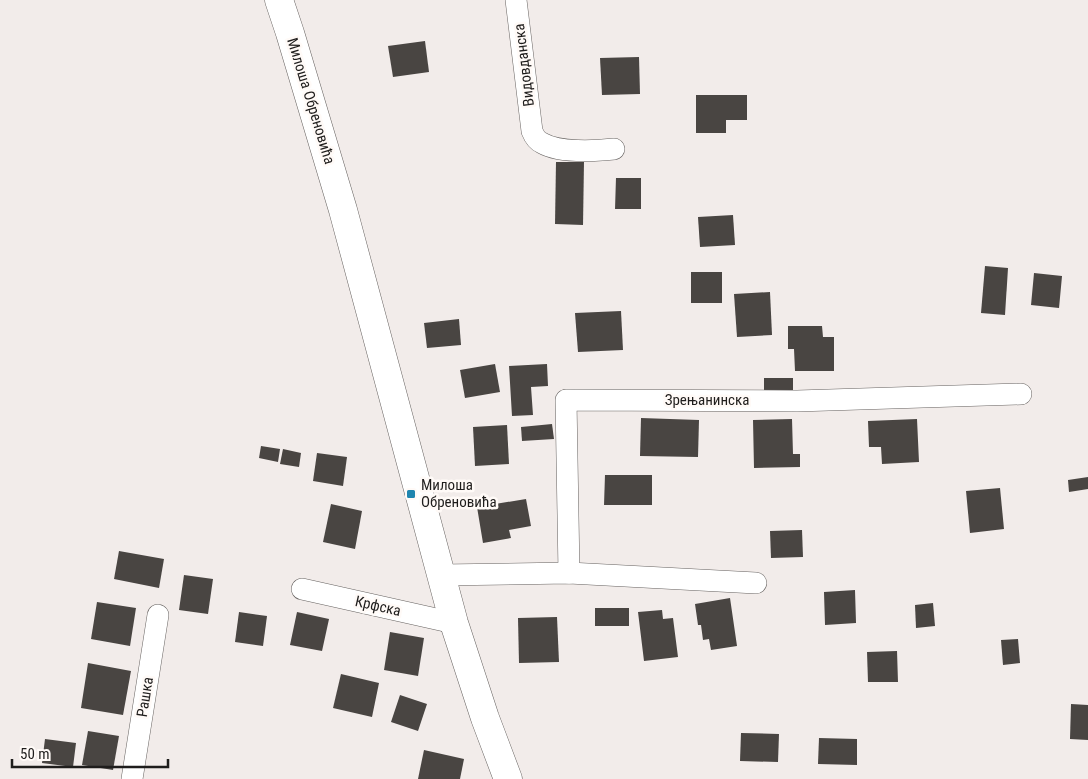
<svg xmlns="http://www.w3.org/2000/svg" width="1088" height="779" font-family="'Roboto Condensed',sans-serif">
<rect width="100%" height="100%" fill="#f2ecea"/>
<g fill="#494542">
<path d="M425,41l4,31 -36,5 -5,-31z"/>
<path d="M639,57l1,37 -38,1 -2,-37z"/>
<path d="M696,95h51v25h-21v13h-30z"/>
<path d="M556,162h28l-1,63 -28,-1z"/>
<path d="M616,178h25v31h-26z"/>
<path d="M733,215l2,30 -35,2 -2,-30z"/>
<path d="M985,266l23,2 -3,47 -24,-2z"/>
<rect x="691" y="272" width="31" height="31"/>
<path d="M1034,273l28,3 -3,32 -28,-3z"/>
<path d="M770,292l2,43 -35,2 -3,-43z"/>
<path d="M621,311l2,39 -45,2 -3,-39z"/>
<path d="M459,319l2,26 -34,3 -3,-25z"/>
<path d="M788,326h34l1,11h11v34h-39l-1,-22h-6z"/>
<path d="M495,364l5,28 -35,6 -5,-28z"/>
<path d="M547,364l1,22 -17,1 2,28 -21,1 -3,-50z"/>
<path d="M764,378h29v18l-29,1z"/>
<path d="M641,418l58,2 -1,37 -58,-1z"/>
<path d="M792,419l1,35h7v13l-46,1 -1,-48z"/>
<path d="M917,419l2,43 -37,2 -1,-17h-12l-1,-26z"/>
<path d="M552,424l2,15 -32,2 -1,-14z"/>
<path d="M507,425l2,39 -34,2 -2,-39z"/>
<path d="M261,446l19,3 -2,13 -19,-4z"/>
<path d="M283,449l18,4 -2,14 -19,-3z"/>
<path d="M317,453l30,4 -4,29 -30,-5z"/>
<path d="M605,475h47v30h-48z"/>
<path d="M1088,477v12l-19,3 -1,-12z"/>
<path d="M1000,488l4,41 -34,4 -4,-42z"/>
<path d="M526,499l5,27 -22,4 2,8 -28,5 -6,-36z"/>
<path d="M331,504l31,7 -7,38 -32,-7z"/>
<path d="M802,530l1,27 -32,1 -1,-27z"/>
<path d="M119,551l45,8 -5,29 -45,-9z"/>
<path d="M184,575l29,4 -5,35 -29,-4z"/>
<path d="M855,590l1,33 -31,2 -1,-33z"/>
<path d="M730,598l7,48 -26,4 -2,-11 -6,1 -2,-15h-3l-3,-21z"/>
<path d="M97,602l39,6 -6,38 -39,-7z"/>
<path d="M933,603l2,23 -19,2 -1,-23z"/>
<rect x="595" y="608" width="34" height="18"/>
<path d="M662,610l1,9 10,-1 5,39 -34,4 -6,-49z"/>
<path d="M239,612l28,4 -4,30 -28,-4z"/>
<path d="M297,612l32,7 -7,32 -32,-6z"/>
<path d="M557,617l2,45 -40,1 -1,-45z"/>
<path d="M390,632l34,6 -6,38 -34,-6z"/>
<path d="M1018,639l2,24 -17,2 -2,-25z"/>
<path d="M897,651l1,31h-30l-1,-30z"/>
<path d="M88,663l43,8 -8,44 -42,-7z"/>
<path d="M341,674l38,9 -7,34 -39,-9z"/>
<path d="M400,695l27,9 -9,27 -27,-9z"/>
<path d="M1071,704l17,1v35l-18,-1z"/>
<path d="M88,731l31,5 -6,34 -31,-5z"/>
<path d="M741,733l38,1 -1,28 -38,-1z"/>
<path d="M819,738l38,1v26l-39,-1z"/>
<path d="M45,739l31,4 -3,24 -31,-4z"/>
<path d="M424,750l40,9 -4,20h-42z"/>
</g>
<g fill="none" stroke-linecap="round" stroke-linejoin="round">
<defs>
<g id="street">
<path d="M516,0l16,131c2,5 5,10 10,12 17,10 53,8 72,6"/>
<path d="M569,573l-3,-173 231,1 224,-7"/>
<path d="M441,575l128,-2 187,10"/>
<path d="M302,589l152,34"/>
<path d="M132,779l26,-164"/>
</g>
<path id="secondary" d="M279,0l11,33 53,177 111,413 31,95 23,61"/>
</defs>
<use href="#street" stroke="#676361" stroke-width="22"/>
<use href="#secondary" stroke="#676361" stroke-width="29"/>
<use href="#street" stroke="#fff" stroke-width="21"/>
<use href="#secondary" stroke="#fff" stroke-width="28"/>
</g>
<rect fill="#1f85af" stroke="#fffaf7" stroke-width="2" x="406" y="489" width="10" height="10" rx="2.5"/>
<g text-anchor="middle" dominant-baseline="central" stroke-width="5" stroke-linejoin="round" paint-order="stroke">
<g font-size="15" fill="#1f1d1c" stroke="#fffaf7">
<text transform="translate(524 65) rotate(-97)">Видовданска</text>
<text transform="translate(311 101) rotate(73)">Милоша Обреновића</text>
<text x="707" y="400">Зрењанинска</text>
<text transform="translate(378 606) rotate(13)">Крфска</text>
<text transform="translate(145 697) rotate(-81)">Рашка</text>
</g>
<g font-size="15" fill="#1f1d1c" stroke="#fffaf7" text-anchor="start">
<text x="421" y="485">Милоша<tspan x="421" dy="17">Обреновића</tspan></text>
</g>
</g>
<path d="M12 759v8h156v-8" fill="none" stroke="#1f1d1c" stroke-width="2.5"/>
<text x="20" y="759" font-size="15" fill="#1f1d1c" stroke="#fffaf7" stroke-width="4" paint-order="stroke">50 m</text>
</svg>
